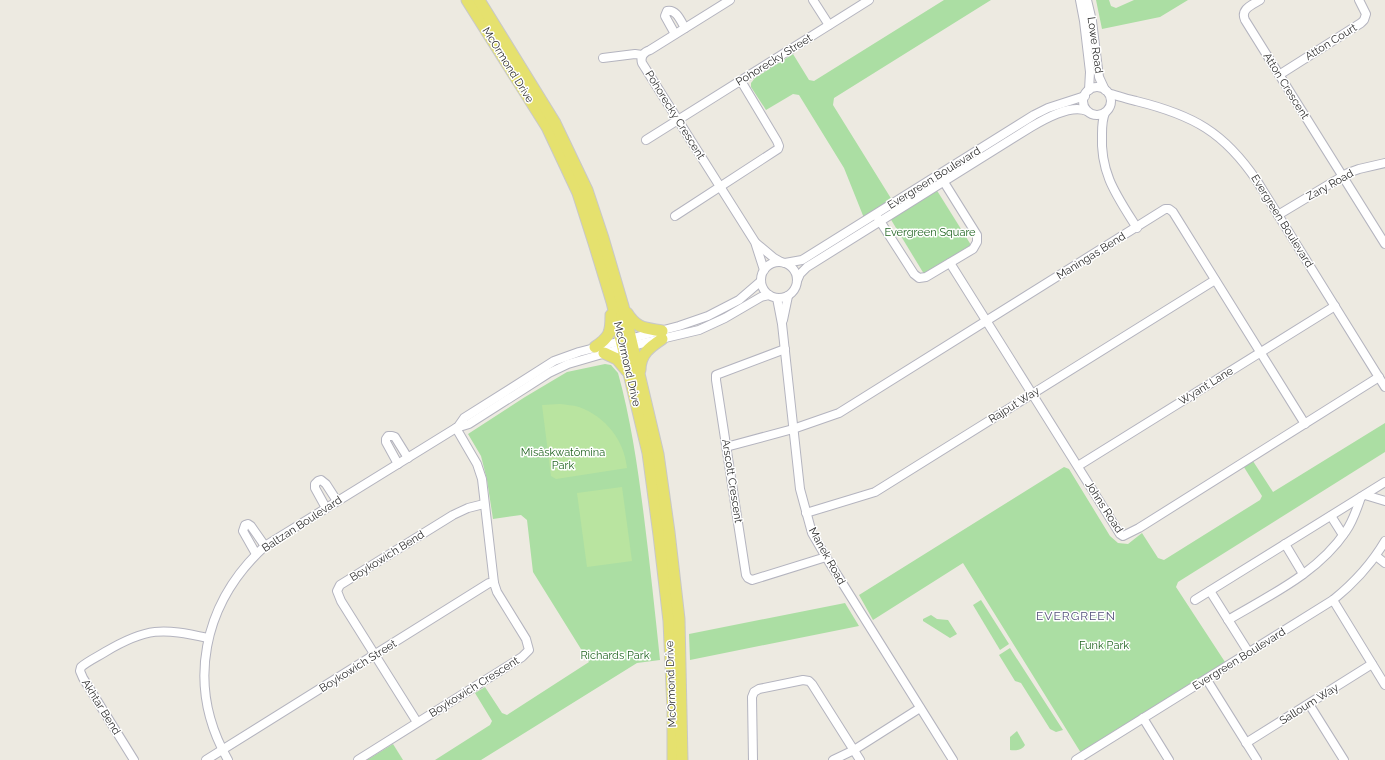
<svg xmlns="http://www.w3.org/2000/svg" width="1385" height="760" font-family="Raleway,sans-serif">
<rect width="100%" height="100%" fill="#edeae1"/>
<g fill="#abdea3">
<path d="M944,0h47l-157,98 -1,7 59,95 -28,18 -20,-50 -45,-73 -6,-1 -27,16 -15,-23v-4l4,-5 38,-24 16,26 5,1z"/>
<path d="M1096,0h13l2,6 5,2 18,-8h54l-28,17 -58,12z"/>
<path d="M936,189l35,56 -47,29 -34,-56z"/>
<path d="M605,364l6,1 7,8c13,47 20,96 26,144 6,48 11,95 16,143l-23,3 -156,97h-46l55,-35 2,-4 -17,-28 10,-6 17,26 5,2 82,-53 -56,-90 -6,-52 -6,-5 -28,4 -6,-39 -6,-24 -13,-22 57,-37 42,-25z"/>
<path d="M1385,423v29l-207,130 -2,5 49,75 -144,91 -118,-190 -90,57 -14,-25 205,-128 5,2 41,67 8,7 10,1 14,-11 16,25 6,2 96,-60 2,-4 -20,-32 9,-6 22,34z"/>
<path d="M981,600l28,44 -9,6 -27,-45z"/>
<path d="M845,603l14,23 -169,34 -1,-26z"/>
<path d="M931,615l6,4 11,1 9,14 -7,4 -27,-17v-2z"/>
<path d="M1010,648l53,82 -7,2 -6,-3 -29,-46 -6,-2 -16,-26z"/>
<path d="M1017,731l8,14c-3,5 -9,6 -15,5v-13z"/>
<path d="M393,744l10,16h-36z"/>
</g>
<g fill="#b9e4a0">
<path d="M560,404c6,1 13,1 19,3 27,10 45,33 48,61l-71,11 -5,-3 -9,-71z"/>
<path d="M622,487l10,74 -45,6 -10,-74z"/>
</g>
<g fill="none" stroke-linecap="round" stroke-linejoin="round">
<defs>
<g id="minor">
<path d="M730,0l-80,50c-6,2 -10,6 -8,13l113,179 9,28"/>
<path d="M813,0l16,25"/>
<path d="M1080,0l4,21 6,51 -1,18"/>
<path d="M1087,0l5,21 7,56 6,13"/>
<path d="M1260,0c-8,5 -20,9 -15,20l140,224"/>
<path d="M675,34l-10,-18 2,-5c10,-2 14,11 18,17"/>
<path d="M603,58l32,-4 7,1"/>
<path d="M1279,75l82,-52 3,-3 2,-6 -7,-14"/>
<circle cx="1097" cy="101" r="14"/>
<path d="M1110,94c9,2 17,5 26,7 57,14 88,31 121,80l128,206"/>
<path d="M1105,113c-3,7 -3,14 -3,21 -2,40 15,62 35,94"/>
<path d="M646,140l223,-140"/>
<path d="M1278,215l70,-42 11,-4 26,-6"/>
<path d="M675,216l103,-67 1,-3 -2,-5 -36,-60"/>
<path d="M878,218l36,56 5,4 7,-1 47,-28 4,-7v-7l-35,-56"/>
<path d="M756,243l18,15 7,4"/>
<circle cx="779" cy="280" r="18"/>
<path d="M785,263l17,-3 232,-145 14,-7 37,-12"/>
<path d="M950,263l170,271 3,2 16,-8 240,-151"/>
<path d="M797,281l3,-7 7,-7 224,-140c15,-9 40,-23 56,-16"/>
<path d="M777,298l5,26 18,165 12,44 14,24 127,203"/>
<path d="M783,320l5,-24"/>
<path d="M785,349l-69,26v5l30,195 2,3 4,2 74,-23"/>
<path d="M457,428l7,-10 90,-57 25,-9 100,-26 29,-10 31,-16 22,-19"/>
<path d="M726,447l67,-18 46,-16 326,-204h4l4,3 132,212"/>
<path d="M398,464l-12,-22v-3l2,-3h4l3,1 13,21"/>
<path d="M1078,466l257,-160"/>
<path d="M1365,495l20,6"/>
<path d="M326,508l-11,-20v-4l3,-3 3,-1 5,4 11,17"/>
<path d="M806,513l69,-21 340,-212"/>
<path d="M1331,516l12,19"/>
<path d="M1285,544l18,30"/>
<path d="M256,554l-13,-23 2,-6 3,-1 3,2 14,20"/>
<path d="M1376,556l9,7"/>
<path d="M1210,591l39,62"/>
<path d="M1195,600l190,-118"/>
<path d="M1333,600l52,85"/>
<path d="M1228,620c42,-25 90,-47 118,-89 7,-10 11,-22 15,-34"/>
<path d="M1207,680l50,80"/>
<path d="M1309,704l35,56"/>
<path d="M1143,718l26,42"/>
<path d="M417,722l-76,-121 -4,-10 3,-6 113,-70 15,-7 16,-4"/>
<path d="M1246,743l126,-79"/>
<path d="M134,760l-51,-82 -3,-7 1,-4c7,-6 16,-10 24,-15 42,-25 57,-24 103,-14"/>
<path d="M206,760l283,-177h5"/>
<path d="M228,760c-43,-75 -25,-157 37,-214l191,-118 13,-4 80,-51 19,-9 55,-16 76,-18 26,-12 36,-21 8,-2"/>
<path d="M358,760l164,-103 7,-7 -3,-11 -29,-47 -3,-9 -12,-104 -5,-15 -21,-36"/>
<path d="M753,760l-1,-63 2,-5 5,-3 44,-9 6,1 3,3 48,76"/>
<path d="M833,760l21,-10 66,-42"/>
<path d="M1076,760l257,-160c21,-17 38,-35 52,-59"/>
</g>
<g id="major">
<path d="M467,0l80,127 31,66 16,50 18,59 36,151 11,82 10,86 4,89v50"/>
<path d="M479,0l76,123 32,67 16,48 20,68 35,148 11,78 10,87 3,141"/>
<path d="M627,313c10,16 18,15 35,18"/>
<path d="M595,347c15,-10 16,-15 16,-32"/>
<path d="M604,353l13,6 10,12"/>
<path d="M640,370c0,-16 10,-23 22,-31"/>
</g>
</defs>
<use href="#minor" stroke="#b4b4bf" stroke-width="10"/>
<use href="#major" stroke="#c8c8c8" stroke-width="13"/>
<use href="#minor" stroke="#fff" stroke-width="8"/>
<use href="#major" stroke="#e5e16e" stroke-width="11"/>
</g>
<g text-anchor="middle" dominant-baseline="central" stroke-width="3" stroke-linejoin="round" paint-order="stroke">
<g font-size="11" fill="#2d2d2d" stroke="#fff">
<text transform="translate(1331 42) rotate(-32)">Atton Court</text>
<text transform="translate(1095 45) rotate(82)">Lowe Road</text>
<text transform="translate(774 60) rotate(-32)">Pohorecky Street</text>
<text transform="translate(508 65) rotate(58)">McOrmond Drive</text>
<text transform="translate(1286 86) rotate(58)">Atton Crescent</text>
<text transform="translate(675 115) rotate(58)">Pohorecky Crescent</text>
<text transform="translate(934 178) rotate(-32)">Evergreen Boulevard</text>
<text transform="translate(1330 185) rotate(-29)">Zary Road</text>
<text transform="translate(1282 221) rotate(58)">Evergreen Boulevard</text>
<text transform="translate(1091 256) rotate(-32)">Maningas Bend</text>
<text transform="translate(627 364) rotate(77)">McOrmond Drive</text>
<text transform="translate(1206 386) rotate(-32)">Wyant Lane</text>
<text transform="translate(1014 405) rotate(-32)">Rajput Way</text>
<text transform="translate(732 481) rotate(81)">Arscott Crescent</text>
<text transform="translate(1104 507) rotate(57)">Johns Road</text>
<text transform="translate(302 524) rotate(-33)">Baltzan Boulevard</text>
<text transform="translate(387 556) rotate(-32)">Boykowich Bend</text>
<text transform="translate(827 556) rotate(61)">Manek Road</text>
<text transform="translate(1239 659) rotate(-32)">Evergreen Boulevard</text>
<text transform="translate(358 666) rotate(-32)">Boykowich Street</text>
<text transform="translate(671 684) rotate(-92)">McOrmond Drive</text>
<text transform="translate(474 687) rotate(-32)">Boykowich Crescent</text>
<text transform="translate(1309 704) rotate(-32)">Salloum Way</text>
<text transform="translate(101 707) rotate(58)">Akhtar Bend</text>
</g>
<g font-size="11" fill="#226522" stroke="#fff">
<text x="930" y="232">Evergreen Square</text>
<text x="563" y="452">Misâskwatômina<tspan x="563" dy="13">Park</tspan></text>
<text x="1104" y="645">Funk Park</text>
<text x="615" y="655">Richards Park</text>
</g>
<g font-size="12" letter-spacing="1" fill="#52517a" stroke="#fff">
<text x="1076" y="616">EVERGREEN</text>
</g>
</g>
</svg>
